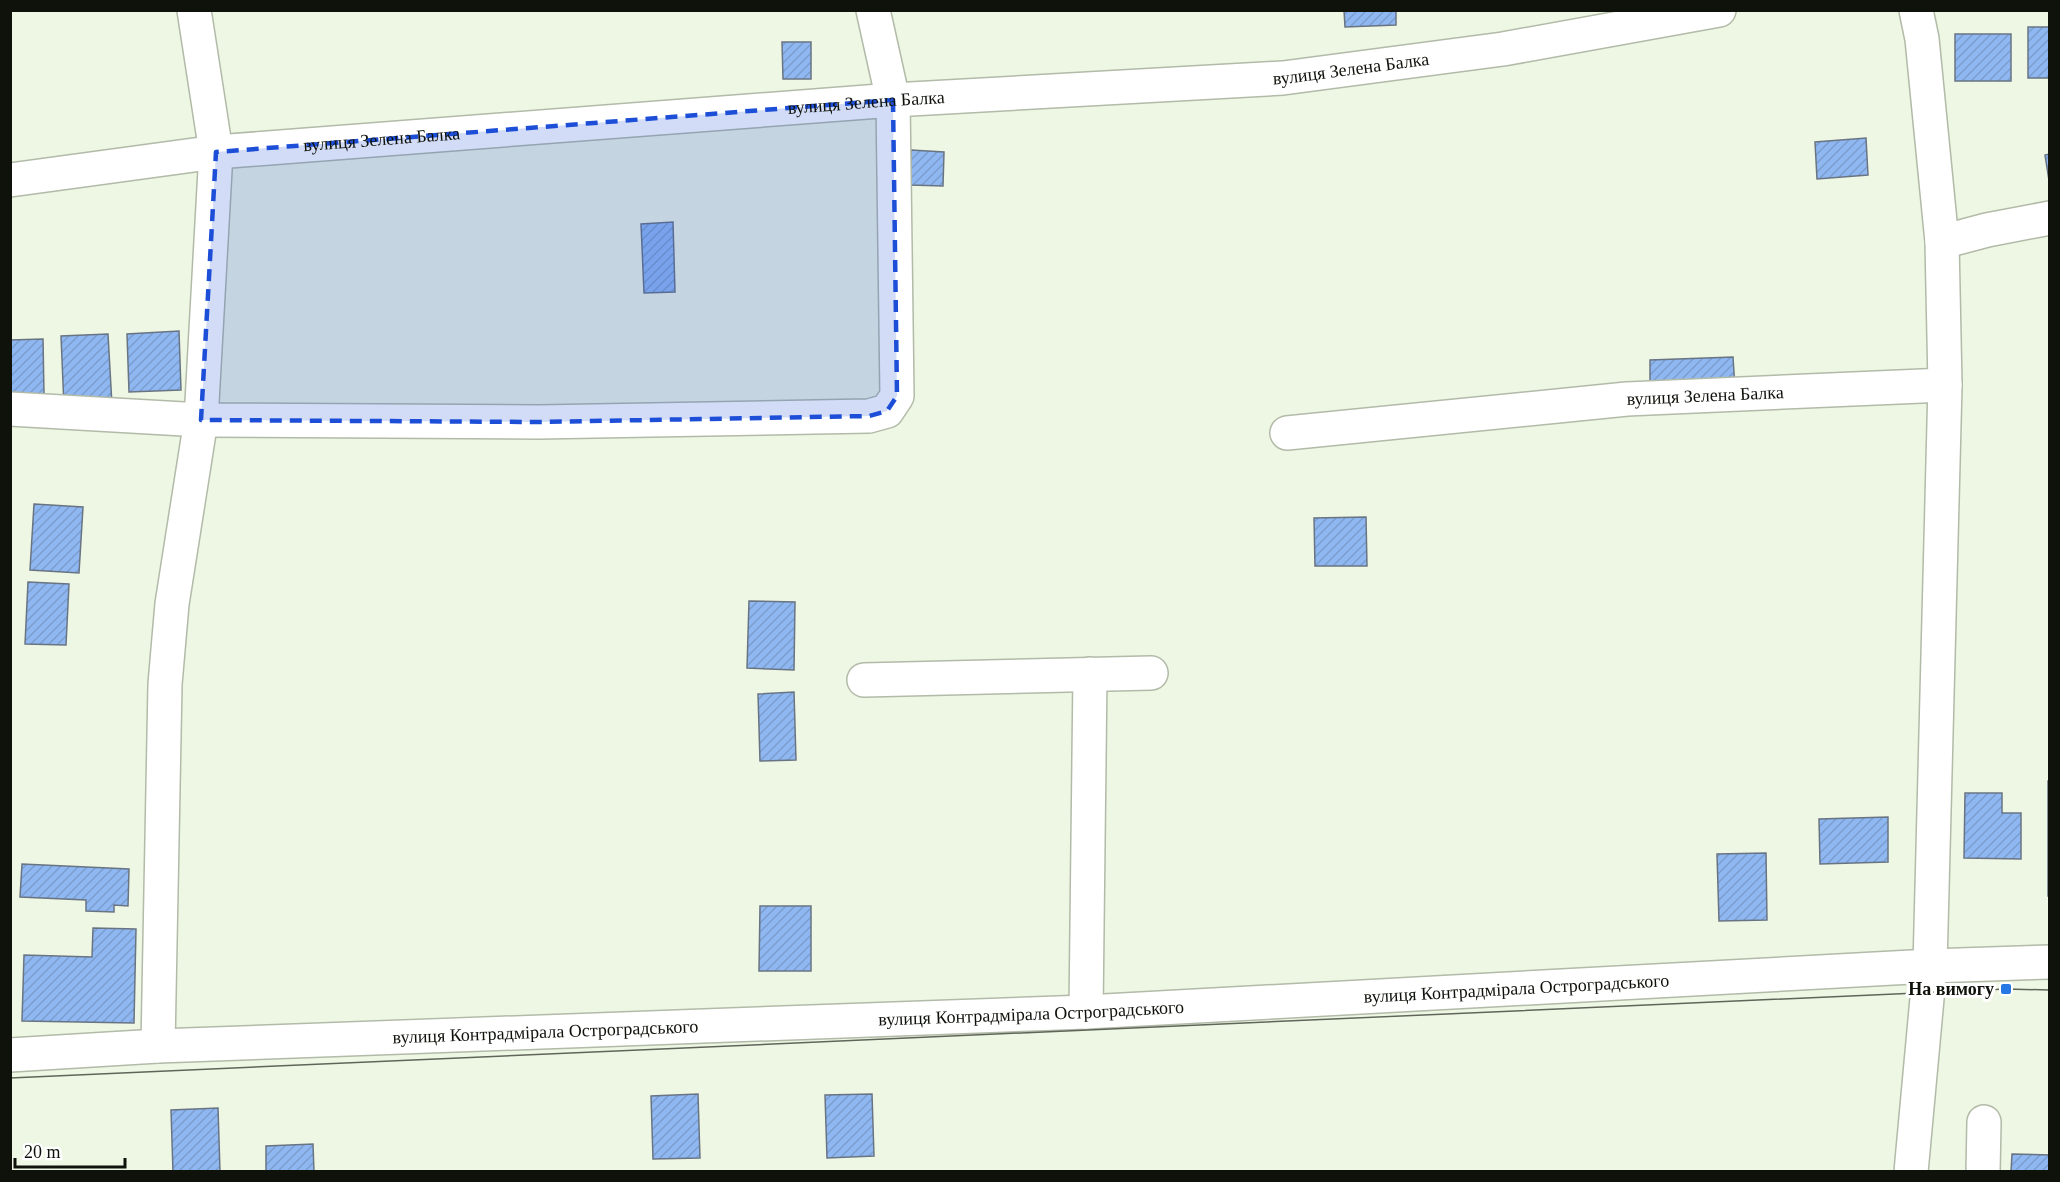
<svg xmlns="http://www.w3.org/2000/svg" width="2060" height="1182" font-family="Georgia,serif">
<defs>
<pattern id="building-hatch" width="6" height="6" patternUnits="userSpaceOnUse" patternTransform="scale(1.5)"><rect width="6" height="6" fill="#8fb8f2"/><path d="M-1 1l2-2M0 6l6-6M5 7l2-2" fill="none" stroke="#7a9dce"/></pattern>
</defs>
<rect width="100%" height="100%" fill="#eef7e4"/>
<g fill="url(#building-hatch)" stroke="#697483" stroke-width="1.5">
<path d="M1344,10h52v15l-51,2z"/>
<rect x="2028" y="27" width="22" height="51"/>
<rect x="1955" y="34" width="56" height="47"/>
<path d="M782,42h29v37h-28z"/>
<path d="M1866,138l2,37 -51,4 -2,-37z"/>
<path d="M911,150l33,2 -1,34 -33,-1z"/>
<path d="M2050,154v33l-5,-32z"/>
<path d="M673,222l2,70 -31,1 -3,-69z"/>
<path d="M179,331l2,59 -52,2 -2,-58z"/>
<path d="M108,334l4,71 -48,2 -3,-71z"/>
<path d="M43,339l1,55 -34,1v-55z"/>
<path d="M1733,357l2,31 -85,3v-31z"/>
<path d="M34,504l49,3 -4,66 -49,-3z"/>
<path d="M1366,517l1,49h-52l-1,-48z"/>
<path d="M28,582l41,2 -3,61 -41,-1z"/>
<path d="M749,601l46,1 -1,68 -47,-2z"/>
<path d="M794,692l2,68 -36,1 -2,-67z"/>
<rect x="2048" y="781" width="2" height="115"/>
<path d="M1965,793h37v20h19v46l-57,-1z"/>
<path d="M1888,817v45l-68,2 -1,-45z"/>
<path d="M1766,853l1,67 -48,1 -2,-67z"/>
<path d="M22,864l107,5 -1,37 -14,-1v7l-28,-1v-11l-66,-3z"/>
<path d="M760,906h51v65h-52z"/>
<path d="M93,928l43,1 -2,94 -112,-2 2,-66 68,2z"/>
<path d="M698,1094l2,64 -47,1 -2,-63z"/>
<path d="M872,1094l2,62 -47,2 -2,-63z"/>
<path d="M218,1108l2,63 -47,1 -2,-62z"/>
<path d="M313,1144l1,28h-48v-26z"/>
<path d="M2012,1154l38,1v17h-39z"/>
</g>
<g fill="none" stroke-linecap="round" stroke-linejoin="round">
<defs>
<g id="minor">
<path id="s1" d="M10,180l206,-28 677,-52 390,-22 220,-29 216,-39"/>
<path d="M1942,242l45,-12 63,-12"/>
<path d="M10,409l191,11 338,2 330,-6 18,-5 10,-15 -4,-296 -20,-90"/>
<path id="s2" d="M1287,433l340,-34 318,-14"/>
<path d="M864,680l287,-7"/>
<path d="M1086,1012l4,-338"/>
<path d="M158,1046l7,-362 7,-80 29,-184 15,-268 -22,-142"/>
<path id="s3" d="M10,1055l148,-9 928,-34 844,-46 120,-4"/>
<path d="M1911,1172l19,-206 15,-581 -3,-143 -20,-203 -6,-29"/>
<path d="M1983,1172l1,-50"/>
</g>
</defs>
<use href="#minor" stroke="#b2baa8" stroke-width="36"/>
<use href="#minor" stroke="#fff" stroke-width="33"/>
<path stroke="#5f6559" stroke-width="1.5" d="M10,1078l1996,-89 44,1"/>
</g>
<path fill="#1d4ed8" fill-opacity="0.2" stroke="#1d4ed8" stroke-width="4.5" stroke-dasharray="12 8" stroke-linejoin="round" d="M893,100l4,296 -10,15 -18,5 -330,6 -338,-2 15,-268z"/>
<rect fill="#2679e4" stroke="#fff" stroke-width="2" x="2000" y="983" width="12" height="12" rx="3"/>
<g text-anchor="middle" dominant-baseline="central" stroke-width="6" stroke-linejoin="round" paint-order="stroke">
<g font-size="18" fill="#0f120b" stroke="#fff">
<text stroke="none"><textPath href="#s1" startOffset="1346">вулиця Зелена Балка</textPath></text>
<text stroke="none"><textPath href="#s1" startOffset="860">вулиця Зелена Балка</textPath></text>
<text stroke="none"><textPath href="#s1" startOffset="374">вулиця Зелена Балка</textPath></text>
<text stroke="none"><textPath href="#s2" startOffset="420">вулиця Зелена Балка</textPath></text>
<text stroke="none"><textPath href="#s3" startOffset="1508">вулиця Контрадмірала Остроградського</textPath></text>
<text stroke="none"><textPath href="#s3" startOffset="1022">вулиця Контрадмірала Остроградського</textPath></text>
<text stroke="none"><textPath href="#s3" startOffset="536">вулиця Контрадмірала Остроградського</textPath></text>
</g>
<g font-size="18" font-weight="bold" fill="#0f120b" stroke="#fff" text-anchor="end">
<text x="1994" y="989">На вимогу</text>
</g>
</g>
<rect width="2060" height="1182" fill="none" stroke="#0f120b" stroke-width="24"/>
<path d="M15 1158v9h110v-9" fill="none" stroke="#0f120b" stroke-width="3"/>
<text x="24" y="1158" font-size="18" fill="#0f120b" stroke="#ffffff" stroke-width="4.5" paint-order="stroke">20 m</text>
</svg>
